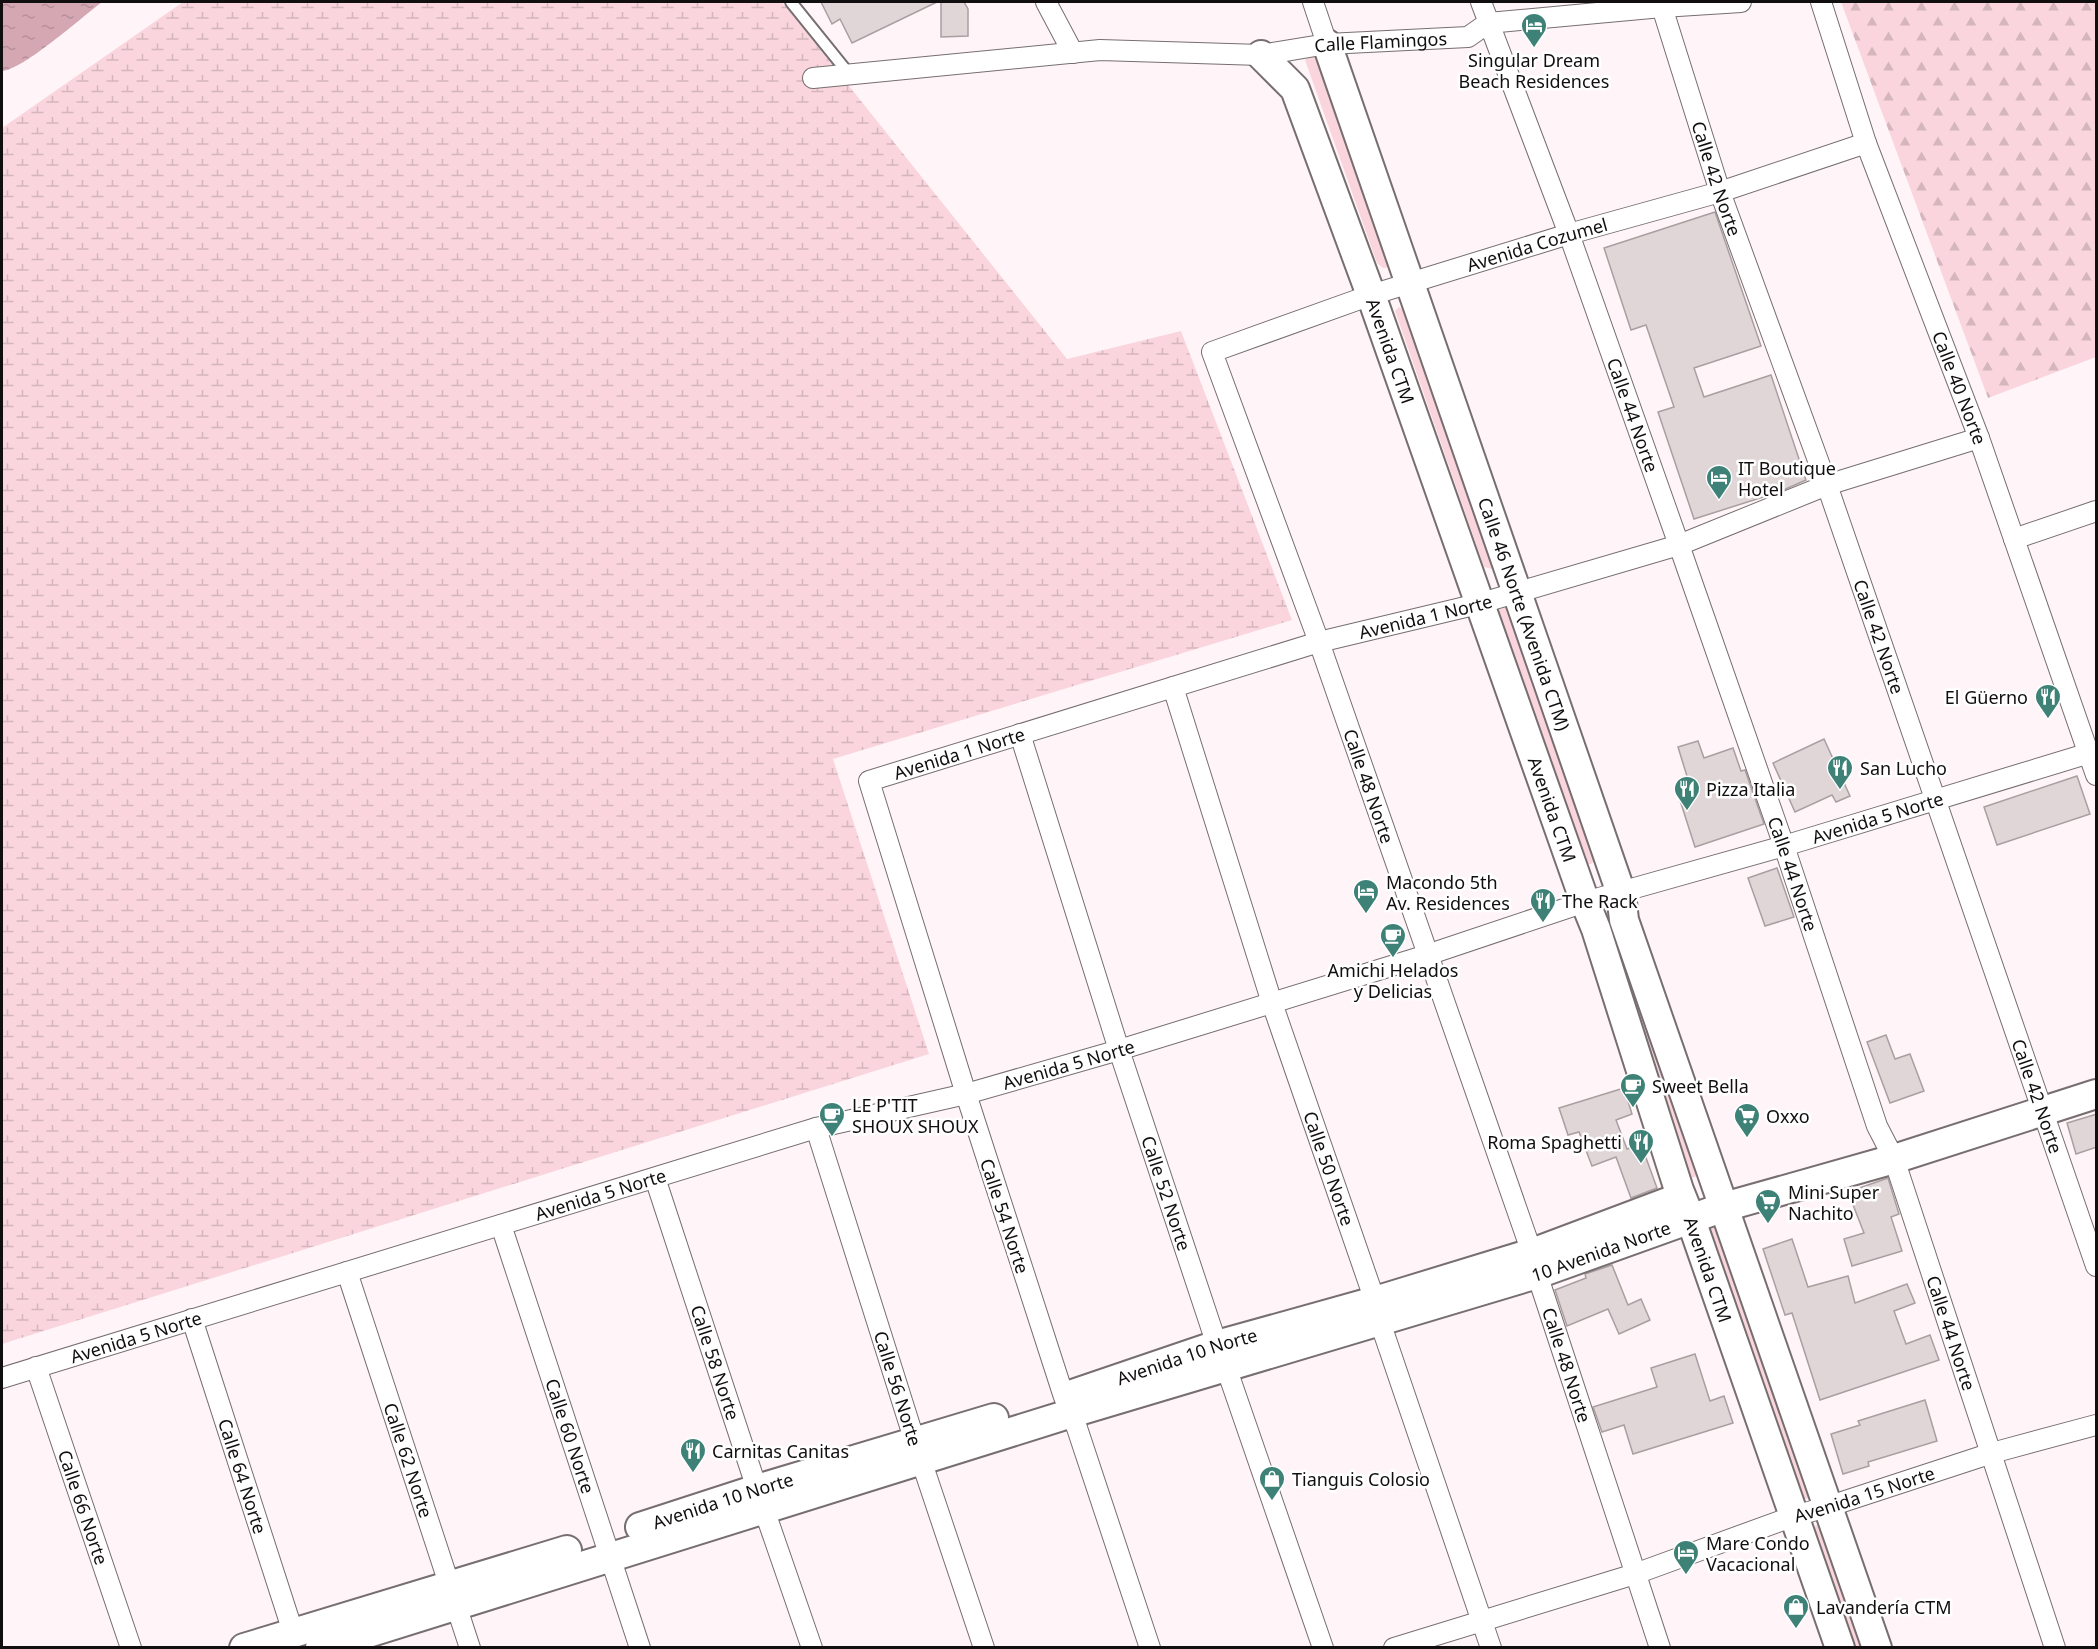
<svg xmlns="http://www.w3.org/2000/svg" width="2098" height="1649" font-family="'Noto Sans',sans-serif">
<defs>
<pattern id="forest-firs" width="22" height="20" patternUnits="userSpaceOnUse" patternTransform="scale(1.5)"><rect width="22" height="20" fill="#fad5de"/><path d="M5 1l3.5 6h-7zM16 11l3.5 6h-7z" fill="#d5b6bd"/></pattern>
<pattern id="wetland-marsh" width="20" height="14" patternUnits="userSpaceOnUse" patternTransform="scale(1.5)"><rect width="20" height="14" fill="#fad5de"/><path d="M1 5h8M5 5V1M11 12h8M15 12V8" fill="none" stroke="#d5b6bd"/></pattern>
<pattern id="water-ripples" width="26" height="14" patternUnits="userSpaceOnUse" patternTransform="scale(1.5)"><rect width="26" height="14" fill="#d4a7b3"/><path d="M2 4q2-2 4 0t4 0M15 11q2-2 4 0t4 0" fill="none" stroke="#b58f99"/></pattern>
</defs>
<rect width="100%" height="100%" fill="#fff5f8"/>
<g fill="#fad5de">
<path d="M1314,55l6,3 70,209 -7,1 -6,-5 -72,-203 4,-4z"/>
<path d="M1399,307l7,5 90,251 -4,6 -8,-2 -89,-256z"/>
<path d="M1508,607l89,252 -6,5h-7l-86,-251 1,-4z"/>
<path d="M1613,932l87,243 -12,4 -78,-245z"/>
<path d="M1717,1221l94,277 -7,1 -7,-6 -90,-264z"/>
<path d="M1816,1525h6l44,122h-13l-40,-116z"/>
</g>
<path fill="url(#forest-firs)" d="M1841,2h255v355l-108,41z"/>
<path fill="url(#wetland-marsh)" d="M183,2h599l285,357 114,-28 111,289 -459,139 96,295 -927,290v-1216z"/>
<path fill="url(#water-ripples)" d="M2,2h100c-20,15 -79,68 -100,69z"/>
<g fill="#e0d5d7" stroke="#a99fa1" stroke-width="1.5">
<path d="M821,2h116l-85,41 -12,-24 -8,5z"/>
<path d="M941,2h23l4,7v27l-27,1z"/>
<path d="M1715,212l46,134 -67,22 10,29 67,-22 35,105 -27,12 -85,27 -36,-107 16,-5 -28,-82 -15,5 -27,-82z"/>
<path d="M1824,739l26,57 -14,6 -4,-7 -37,17 -22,-49z"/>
<path d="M1698,741l6,17 29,-10 8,23 4,-1 19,54 -69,23 -18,-56 13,-5 -12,-39z"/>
<path d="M2077,776l13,38 -93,31 -13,-38z"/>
<path d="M1777,868l17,49 -29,9 -17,-48z"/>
<path d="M1886,1035l9,24 15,-5 14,37 -34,12 -23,-61z"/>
<path d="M1624,1088l8,26 -16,6 11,29 14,-5 16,44 -26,10 -15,-41 -24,9 -13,-34 -11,3 -9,-27z"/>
<path d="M2097,1114v33l-21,7 -9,-31z"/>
<path d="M1888,1178l11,36 -8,3 11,34 -50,15 -8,-27 20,-6 -16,-41z"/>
<path d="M1792,1239l16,48 40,-11 7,27 52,-19 8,19 -21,8 12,33 24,-9 9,25 -119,40 -28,-87 -7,2 -22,-66z"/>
<path d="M1612,1265l16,40 13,-6 9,21 -31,14 -11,-25 -41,17 -12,-36 31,-12 -1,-4z"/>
<path d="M1695,1354l15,47 14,-5 9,27 -100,31 -9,-29 -22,7 -9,-25 64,-20 -6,-19z"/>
<path d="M1925,1400l12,41 -69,21 1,4 -26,8 -12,-40 29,-9 -2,-4z"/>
</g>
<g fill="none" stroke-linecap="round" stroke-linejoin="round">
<defs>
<path id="lane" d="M791,2l58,72"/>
<g id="street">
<path d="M1046,2l27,51"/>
<path d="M1313,2l14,42"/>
<path id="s1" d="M1481,2l88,232 110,311 105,301 93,280 17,33 161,489"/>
<path id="s2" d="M1821,2l45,141 113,295 117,337"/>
<path id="s3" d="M1662,7l58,185 107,293 269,781"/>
<path id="s4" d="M813,78l287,-28 161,5 66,-11 141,-7 20,-14 174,-16 79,-5"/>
<path d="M2014,539l82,-28"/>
<path id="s5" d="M1173,687l99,316 103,298 5,21 111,326"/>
<path id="s6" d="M1020,734l99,316 98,295 9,22 97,281"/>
<path id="s7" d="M816,1128l99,314 69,206"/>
<path id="s8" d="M655,1178l102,311 55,159"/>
<path id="s9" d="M501,1225l139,423"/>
<path id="s10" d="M347,1272l123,376"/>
<path id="s11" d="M192,1319l101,313"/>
<path id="s12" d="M36,1367l95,281"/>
<path id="s13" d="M2,1378l814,-250 150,-34 153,-44 308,-95 158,-53 199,-56 312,-95"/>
<path id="s14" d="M1150,1648l-78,-235 -8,-16 -98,-303 -97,-313 450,-139 159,-38 201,-59 148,-60 152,-47"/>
<path id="s15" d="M1394,1648l241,-74 159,-58 33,-9 165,-54 104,-28"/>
<path id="s16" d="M1660,1648l-123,-374 -5,-21 -213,-611 -107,-290 159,-57 198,-61 151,-42 146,-49"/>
</g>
<g id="secondary">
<path id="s17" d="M1327,44l294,849 3,27 253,728"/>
<path id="s18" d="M1261,55l34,34 76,206 214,607 11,27 83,261 12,30 149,428"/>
<path id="s19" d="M1073,1394l144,-49 158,-44 157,-48 149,-56"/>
<path id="s20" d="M640,1527l117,-38 237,-71"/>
<path d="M244,1648l323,-98"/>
<path id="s21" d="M320,1648l752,-235 465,-139 187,-67 170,-48 202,-65"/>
</g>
</defs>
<use href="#lane" stroke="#776e70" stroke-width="14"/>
<use href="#street" stroke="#776e70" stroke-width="22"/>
<use href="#secondary" stroke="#776e70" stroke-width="32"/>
<use href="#lane" stroke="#fff" stroke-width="10"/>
<use href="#street" stroke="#fff" stroke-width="20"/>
<use href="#secondary" stroke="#fff" stroke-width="28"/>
</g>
<defs>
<symbol id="hotel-pin" viewBox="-11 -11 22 30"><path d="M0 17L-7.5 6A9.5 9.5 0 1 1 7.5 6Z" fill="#3e8277" stroke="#fff"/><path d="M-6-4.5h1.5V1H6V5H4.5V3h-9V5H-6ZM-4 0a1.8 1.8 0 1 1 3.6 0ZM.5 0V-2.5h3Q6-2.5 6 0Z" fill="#fff"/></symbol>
<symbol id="restaurant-pin" viewBox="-11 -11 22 30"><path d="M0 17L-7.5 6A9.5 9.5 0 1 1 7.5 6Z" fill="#3e8277" stroke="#fff"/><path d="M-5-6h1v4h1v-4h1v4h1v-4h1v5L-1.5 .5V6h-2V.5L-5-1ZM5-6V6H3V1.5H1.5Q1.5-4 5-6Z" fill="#fff"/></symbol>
<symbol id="cafe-pin" viewBox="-11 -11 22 30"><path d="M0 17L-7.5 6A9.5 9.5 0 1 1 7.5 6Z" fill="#3e8277" stroke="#fff"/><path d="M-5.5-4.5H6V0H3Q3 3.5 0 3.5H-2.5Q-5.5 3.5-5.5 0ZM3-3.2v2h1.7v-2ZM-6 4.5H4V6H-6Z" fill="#fff"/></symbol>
<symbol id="supermarket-pin" viewBox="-11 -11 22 30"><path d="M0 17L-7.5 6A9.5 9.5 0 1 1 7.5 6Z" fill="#3e8277" stroke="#fff"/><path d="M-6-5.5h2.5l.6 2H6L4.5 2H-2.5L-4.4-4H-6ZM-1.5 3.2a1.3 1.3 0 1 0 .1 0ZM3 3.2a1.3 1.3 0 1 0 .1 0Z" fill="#fff"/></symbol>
<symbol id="shop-pin" viewBox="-11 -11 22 30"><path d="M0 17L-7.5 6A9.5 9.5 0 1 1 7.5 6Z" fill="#3e8277" stroke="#fff"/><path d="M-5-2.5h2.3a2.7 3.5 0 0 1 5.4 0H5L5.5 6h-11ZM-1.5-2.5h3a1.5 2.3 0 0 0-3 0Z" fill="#fff"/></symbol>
</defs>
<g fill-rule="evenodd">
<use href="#hotel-pin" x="1519" y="11" width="30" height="40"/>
<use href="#hotel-pin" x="1704" y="463" width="30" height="40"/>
<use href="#restaurant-pin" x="2033" y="682" width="30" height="40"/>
<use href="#restaurant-pin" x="1825" y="753" width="30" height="40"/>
<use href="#restaurant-pin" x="1672" y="774" width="30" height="40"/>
<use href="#hotel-pin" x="1351" y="877" width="30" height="40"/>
<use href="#restaurant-pin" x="1528" y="886" width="30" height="40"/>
<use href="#cafe-pin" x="1378" y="921" width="30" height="40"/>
<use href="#cafe-pin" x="1618" y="1071" width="30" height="40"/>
<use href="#cafe-pin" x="817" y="1100" width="30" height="40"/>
<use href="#supermarket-pin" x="1732" y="1101" width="30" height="40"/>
<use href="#restaurant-pin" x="1626" y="1127" width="30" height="40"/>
<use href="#supermarket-pin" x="1753" y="1187" width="30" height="40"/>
<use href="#restaurant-pin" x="678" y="1436" width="30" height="40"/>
<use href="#shop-pin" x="1257" y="1464" width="30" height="40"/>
<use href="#hotel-pin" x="1671" y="1538" width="30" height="40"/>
<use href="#shop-pin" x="1781" y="1592" width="30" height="40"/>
</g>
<g text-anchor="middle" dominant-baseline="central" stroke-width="5" stroke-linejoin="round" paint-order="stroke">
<g font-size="18" fill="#110e0f" stroke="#fff">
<text stroke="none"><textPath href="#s4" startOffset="570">Calle Flamingos</textPath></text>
<text stroke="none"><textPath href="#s3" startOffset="180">Calle 42 Norte</textPath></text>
<text stroke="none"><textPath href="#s16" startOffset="1714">Avenida Cozumel</textPath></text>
<text stroke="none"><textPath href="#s18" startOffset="327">Avenida CTM</textPath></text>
<text stroke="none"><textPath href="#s2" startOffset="410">Calle 40 Norte</textPath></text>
<text stroke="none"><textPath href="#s1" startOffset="440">Calle 44 Norte</textPath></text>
<text stroke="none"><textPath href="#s17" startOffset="603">Calle 46 Norte (Avenida CTM)</textPath></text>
<text stroke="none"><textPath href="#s14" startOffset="1492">Avenida 1 Norte</textPath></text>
<text stroke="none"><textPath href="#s3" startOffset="666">Calle 42 Norte</textPath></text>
<text stroke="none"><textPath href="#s14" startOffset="1006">Avenida 1 Norte</textPath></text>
<text transform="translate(1369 786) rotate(71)">Calle 48 Norte</text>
<text stroke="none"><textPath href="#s18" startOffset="813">Avenida CTM</textPath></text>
<text stroke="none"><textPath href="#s13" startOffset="1958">Avenida 5 Norte</textPath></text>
<text stroke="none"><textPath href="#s1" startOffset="926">Calle 44 Norte</textPath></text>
<text stroke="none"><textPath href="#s13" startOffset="1112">Avenida 5 Norte</textPath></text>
<text stroke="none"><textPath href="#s3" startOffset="1152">Calle 42 Norte</textPath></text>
<text stroke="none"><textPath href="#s5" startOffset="506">Calle 50 Norte</textPath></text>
<text stroke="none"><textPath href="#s6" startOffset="482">Calle 52 Norte</textPath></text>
<text stroke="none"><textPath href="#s13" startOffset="626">Avenida 5 Norte</textPath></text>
<text transform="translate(1005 1216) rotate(72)">Calle 54 Norte</text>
<text stroke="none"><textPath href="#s21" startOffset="1341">10 Avenida Norte</textPath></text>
<text stroke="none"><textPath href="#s18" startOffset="1299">Avenida CTM</textPath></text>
<text stroke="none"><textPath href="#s1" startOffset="1412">Calle 44 Norte</textPath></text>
<text stroke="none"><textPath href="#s13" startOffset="140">Avenida 5 Norte</textPath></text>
<text stroke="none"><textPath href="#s19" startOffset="120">Avenida 10 Norte</textPath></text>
<text stroke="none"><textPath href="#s8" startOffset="194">Calle 58 Norte</textPath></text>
<text transform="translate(1567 1365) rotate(72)">Calle 48 Norte</text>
<text stroke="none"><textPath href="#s7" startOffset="273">Calle 56 Norte</textPath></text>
<text stroke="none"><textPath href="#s9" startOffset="222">Calle 60 Norte</textPath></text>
<text stroke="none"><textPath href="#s10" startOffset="198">Calle 62 Norte</textPath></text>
<text stroke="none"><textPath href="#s11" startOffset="165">Calle 64 Norte</textPath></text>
<text stroke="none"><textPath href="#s15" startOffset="495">Avenida 15 Norte</textPath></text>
<text stroke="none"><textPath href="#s20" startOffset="87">Avenida 10 Norte</textPath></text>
<text stroke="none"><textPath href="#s12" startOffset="148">Calle 66 Norte</textPath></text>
</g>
<g font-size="18" fill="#110e0f" stroke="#fff" text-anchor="start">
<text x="1534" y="60" text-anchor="middle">Singular Dream<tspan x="1534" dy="21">Beach Residences</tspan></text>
<text x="1738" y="468">IT Boutique<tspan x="1738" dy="21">Hotel</tspan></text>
<text x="2028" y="697" text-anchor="end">El Güerno</text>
<text x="1860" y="768">San Lucho</text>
<text x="1706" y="789">Pizza Italia</text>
<text x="1386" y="882">Macondo 5th<tspan x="1386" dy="21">Av. Residences</tspan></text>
<text x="1562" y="901">The Rack</text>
<text x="1393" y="970" text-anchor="middle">Amichi Helados<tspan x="1393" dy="21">y Delicias</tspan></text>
<text x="1652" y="1086">Sweet Bella</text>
<text x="852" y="1105">LE P'TIT<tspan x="852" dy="21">SHOUX SHOUX</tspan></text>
<text x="1766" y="1116">Oxxo</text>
<text x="1622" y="1142" text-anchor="end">Roma Spaghetti</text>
<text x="1788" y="1192">Mini Super<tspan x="1788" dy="21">Nachito</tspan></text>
<text x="712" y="1451">Carnitas Canitas</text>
<text x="1292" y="1479">Tianguis Colosio</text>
<text x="1706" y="1543">Mare Condo<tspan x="1706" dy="21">Vacacional</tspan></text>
<text x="1816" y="1607">Lavandería CTM</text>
</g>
</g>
<rect width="2098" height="1649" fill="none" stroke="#110e0f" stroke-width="6"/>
</svg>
